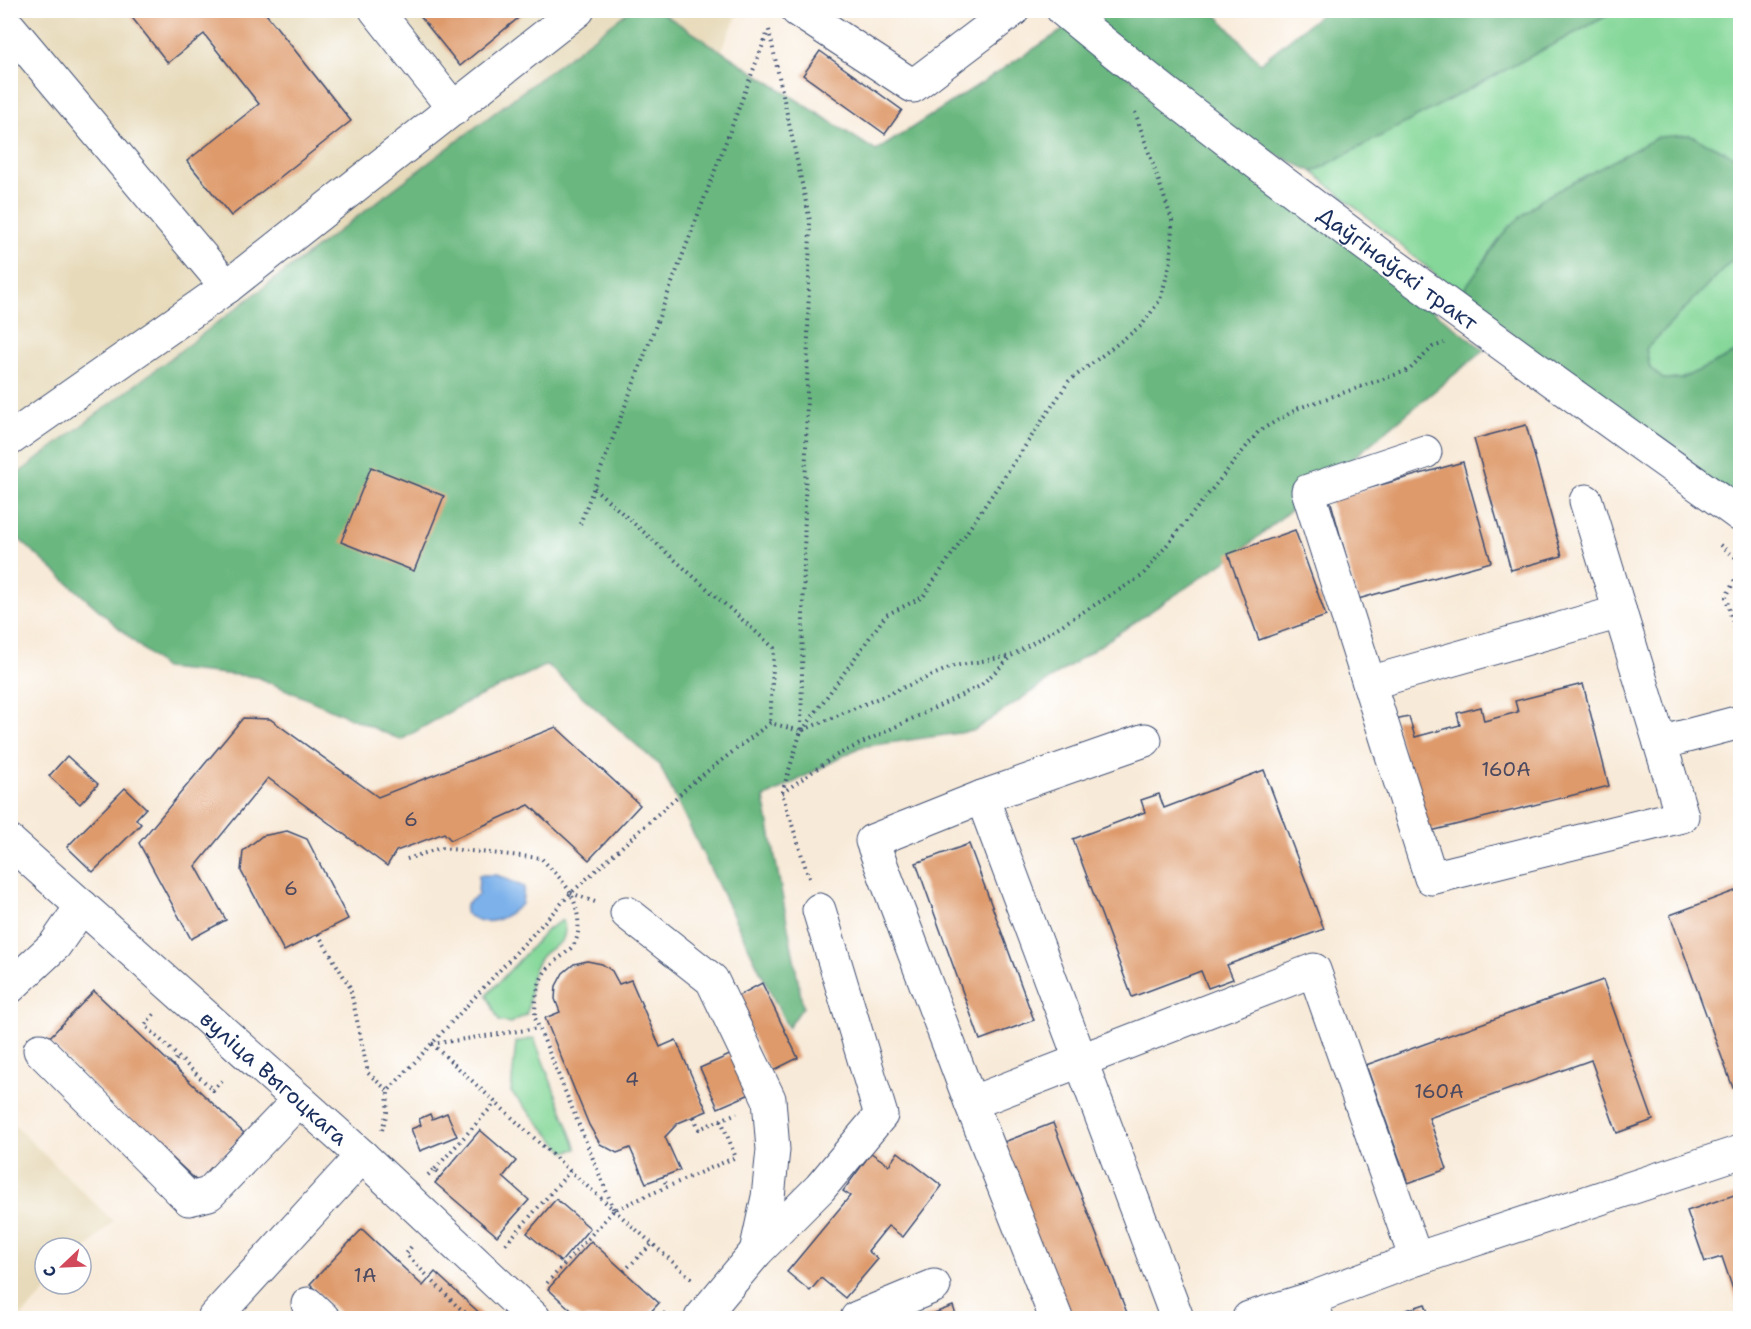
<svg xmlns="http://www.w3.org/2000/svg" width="1751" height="1329" font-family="'Shantell Sans',sans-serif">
<rect width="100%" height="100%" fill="#fff"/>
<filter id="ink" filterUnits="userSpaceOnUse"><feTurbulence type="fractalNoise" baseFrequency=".0167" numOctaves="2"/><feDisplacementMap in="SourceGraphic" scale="12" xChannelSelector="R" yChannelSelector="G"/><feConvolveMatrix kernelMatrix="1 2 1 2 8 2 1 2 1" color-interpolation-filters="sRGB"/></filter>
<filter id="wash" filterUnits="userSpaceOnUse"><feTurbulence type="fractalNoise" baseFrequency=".008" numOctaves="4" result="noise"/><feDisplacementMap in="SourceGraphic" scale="24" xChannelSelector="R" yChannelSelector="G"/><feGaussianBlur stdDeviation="1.35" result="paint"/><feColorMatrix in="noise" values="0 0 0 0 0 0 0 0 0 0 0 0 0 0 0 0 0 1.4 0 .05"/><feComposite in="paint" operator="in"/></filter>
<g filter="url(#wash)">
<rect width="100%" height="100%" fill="#f8ead8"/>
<g fill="#e7daba">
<path d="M10,11h729l-305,693 -423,-173z"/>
<path d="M11,1122l102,99 -32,33v-6h-36v36h8l-33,34h-9z"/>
</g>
<g fill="#84d798" stroke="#50837b" stroke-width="1.5">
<path d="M1616,11h124v148l-51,-24 -31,3 -117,61 -34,30 -47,66 -147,-123z"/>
<path d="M1740,252v99l-59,28h-18l-13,-11 -4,-19z"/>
<path d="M563,920c8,28 -13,23 -24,40 -14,22 -5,36 -13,55l-16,8 -11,-2 -12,-26 62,-67z"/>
<path d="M534,1038l43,111 -12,3 -54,-60 5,-50z"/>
</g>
<g fill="#6bb880" stroke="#43746f" stroke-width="1.5">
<path d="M629,11h30l217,140 190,-123 418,322 -242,200 -269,181 -113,16 -96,51 39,209 -15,21 -128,-262 -113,-101 -84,39 -62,36 -144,-63 -93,-9 -153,-136v-53z"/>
<path d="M1063,11h150l47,52 65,-52h291l-303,161 -116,-55z"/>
<path d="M1689,135l51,24v93l-94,97 4,19 13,11h18l59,-28v156l-280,-212 47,-66 35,-30 116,-62z"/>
</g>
<path fill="#7bb1ea" stroke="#4b70a4" stroke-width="1.5" d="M479,875h18l27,12 -2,17c-18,15 -35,26 -57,9l1,-9 12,-9z"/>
<g id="blocks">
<g fill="#de9a6b">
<path d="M126,10h137l88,111 -120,95 -44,-55 72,-57 -55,-70 -36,29z"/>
<path d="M415,10h113l-68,56z"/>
<path d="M820,51l82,59 -17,24 -82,-59z"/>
<path d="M1526,425l36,131 -51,14 -37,-131z"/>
<path d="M1463,462l28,100 -133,37 -28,-100z"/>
<path d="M371,467l73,29 -30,75 -73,-29z"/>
<path d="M1295,530l31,86 -67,24 -31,-86z"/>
<path d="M1583,684l26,102 -186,47 -28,-113 14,-3 6,20 45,-12 -3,-12 24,-6 3,14 34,-9 -3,-11z"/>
<path d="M243,718l27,1 108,78 178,-70 84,78 -51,55 -60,-55 -78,35 -7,-7 -48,18 -9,15 -119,-88 -72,88 30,54 -35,19 -52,-96z"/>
<path d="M67,756l31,28 -18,20 -31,-28z"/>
<path d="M1264,770l60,159 -97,36 6,14 -25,9 -7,-17 -69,26 -59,-158 72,-27 -4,-12 18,-6 5,14z"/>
<path d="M125,788l21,20 -10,11 5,5 -48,48 -26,-25z"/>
<path d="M287,831l20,8 41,80 -64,32 -43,-80 2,-20 19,-15z"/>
<path d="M969,844l65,176 -54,20 -64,-177z"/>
<path d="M1740,889v196l-7,3 -63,-173z"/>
<path d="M587,961l15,3 10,7 7,13 12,-4 29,67 16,-7 31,71 -29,12 -13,14 15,33 -34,13 -16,-35 -13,5 -17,-9 -11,-19 -44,-107 15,-6 -5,-13 1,-13 7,-13 11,-9z"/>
<path d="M1603,980l50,140 -36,13 -26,-73 -162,58 18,51 -39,14 -42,-118z"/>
<path d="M762,983l36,75 -28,14 -36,-74z"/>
<path d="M94,991l150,142 -46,49 -151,-142z"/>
<path d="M732,1054l18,40 -32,14 -18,-40z"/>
<path d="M447,1113l10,23 -37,15 -9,-22 10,-4 -2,-6 11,-5 2,5z"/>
<path d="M1053,1123l76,195h-62l-68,-174z"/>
<path d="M480,1130l36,31 -13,16 26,23 -32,36 -62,-53z"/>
<path d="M898,1152l44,34 -39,51 -15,-11 -20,25 10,8 -33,39 -24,-20 -11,13 -23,-19 63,-76 -7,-5 28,-38 18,12z"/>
<path d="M1740,1193v117l-18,-53 -17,5 -18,-51z"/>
<path d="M556,1199l34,29 -29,34 -34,-29z"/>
<path d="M362,1229l61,57 12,-14 50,46h-140l-35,-34z"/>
<path d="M591,1241l68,62 -14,15h-65l-32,-29z"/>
<path d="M1425,1304l5,14h-48z"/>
<path d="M953,1306l4,12h-36z"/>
</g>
</g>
</g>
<g filter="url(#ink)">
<use href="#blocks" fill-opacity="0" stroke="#3c4b70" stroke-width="1.5"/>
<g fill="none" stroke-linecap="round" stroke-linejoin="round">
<defs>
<g id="minor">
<path d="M376,10l78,99"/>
<path d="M797,10l116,76 100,-76"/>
<path id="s1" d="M1063,10c218,179 449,341 677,505"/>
<path d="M10,28l217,259"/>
<path d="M10,439l217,-152 351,-277"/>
<path d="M1425,452l-117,39 123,387 251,-62 -22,-73 80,-21"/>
<path d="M1586,501l74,242"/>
<path d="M1369,683l251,-71"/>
<path d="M1145,740l-163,57 195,521"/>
<path d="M982,797l-110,44 99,262 343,-133 102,289"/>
<path id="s2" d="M10,842l352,314 172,162"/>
<path d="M627,913l85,67 57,119 4,51 -5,47 -12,55"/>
<path d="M10,987l45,-42 27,-39"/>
<path d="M40,1050l149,149 20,-5 90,-94"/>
<path d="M971,1103l85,215"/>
<path d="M308,1304l15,14"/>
<path d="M214,1318l148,-162"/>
<path d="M701,1318l55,-66 64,-64 61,-73 -62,-205"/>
<path d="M857,1318l77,-32"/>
<path d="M1249,1318l61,-19"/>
<path d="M1317,1318l-7,-19 106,-40 324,-107"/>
</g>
</defs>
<use href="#minor" stroke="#3c4b70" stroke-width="35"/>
<g stroke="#3c4b70" stroke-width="4" stroke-dasharray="1.5 4.5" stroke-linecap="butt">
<path d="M769,30l41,191 -9,510 -19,62 27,85"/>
<path d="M594,488l180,160 -4,75"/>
<path d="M580,524l187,-490"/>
<path d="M1720,545l20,16"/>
<path d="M1740,570l-14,27 14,54"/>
<path d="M802,731l84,-116 37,-18 146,-216 73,-56 18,-25 11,-39 1,-41 -37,-108"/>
<path d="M782,793l53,-37 145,-70 31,-29"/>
<path d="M407,859l33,-11 101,10c9,10 24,24 30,36 7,14 12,40 1,53 -10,11 -23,16 -30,30 -6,13 -7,26 -7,41l79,192"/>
<path d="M571,893l27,10"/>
<path d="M318,934l32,53 18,86 20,18"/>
<path d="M154,1014l-9,11 68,65 11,-12"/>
<path d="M432,1044l138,127 122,108"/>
<path d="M432,1044l107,-16"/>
<path d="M172,1065l6,-8"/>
<path d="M694,1117l5,12 38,-16"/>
<path d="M721,1120l15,38"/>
<path d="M382,1130l5,-18 1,-21 183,-198 120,-109 79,-61 31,8 153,-65 57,-10 131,-80 117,-145 40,-23 110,-38 24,-23 11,-4"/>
<path d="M435,1169l61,-67"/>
<path d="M428,1175l7,-6 7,6"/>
<path d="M663,1176l4,11"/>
<path d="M506,1244l64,-73"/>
<path d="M411,1247l-5,7 50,51 16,13"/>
<path d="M624,1271l28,-27"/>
<path d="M547,1283l67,-73 122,-53"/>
<path d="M660,1318l7,-7"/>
</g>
<use href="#minor" stroke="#fff" stroke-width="33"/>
</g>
</g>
<g text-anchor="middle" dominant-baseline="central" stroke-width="5" stroke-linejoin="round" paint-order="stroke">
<g font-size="20" fill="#4c4a61">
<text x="1506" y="769">160А</text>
<text x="411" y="819">6</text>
<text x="291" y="888">6</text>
<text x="632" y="1079">4</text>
<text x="1439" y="1091">160А</text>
<text x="365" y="1275">1А</text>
</g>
<g font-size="22" fill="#1b2f5e" stroke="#fff">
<text stroke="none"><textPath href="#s1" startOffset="423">Даўгінаўскі тракт</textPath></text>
<text stroke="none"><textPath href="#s2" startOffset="354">вуліца Выгоцкага</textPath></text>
</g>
</g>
<rect width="1751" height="1329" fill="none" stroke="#fff" stroke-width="36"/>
<g transform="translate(63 1266) rotate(247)"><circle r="28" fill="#ffffff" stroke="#a4acbf" stroke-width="1.5"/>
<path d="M0-4.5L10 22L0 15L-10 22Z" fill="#d1495b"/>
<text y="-9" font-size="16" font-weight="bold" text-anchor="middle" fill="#1b2f5e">С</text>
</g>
</svg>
